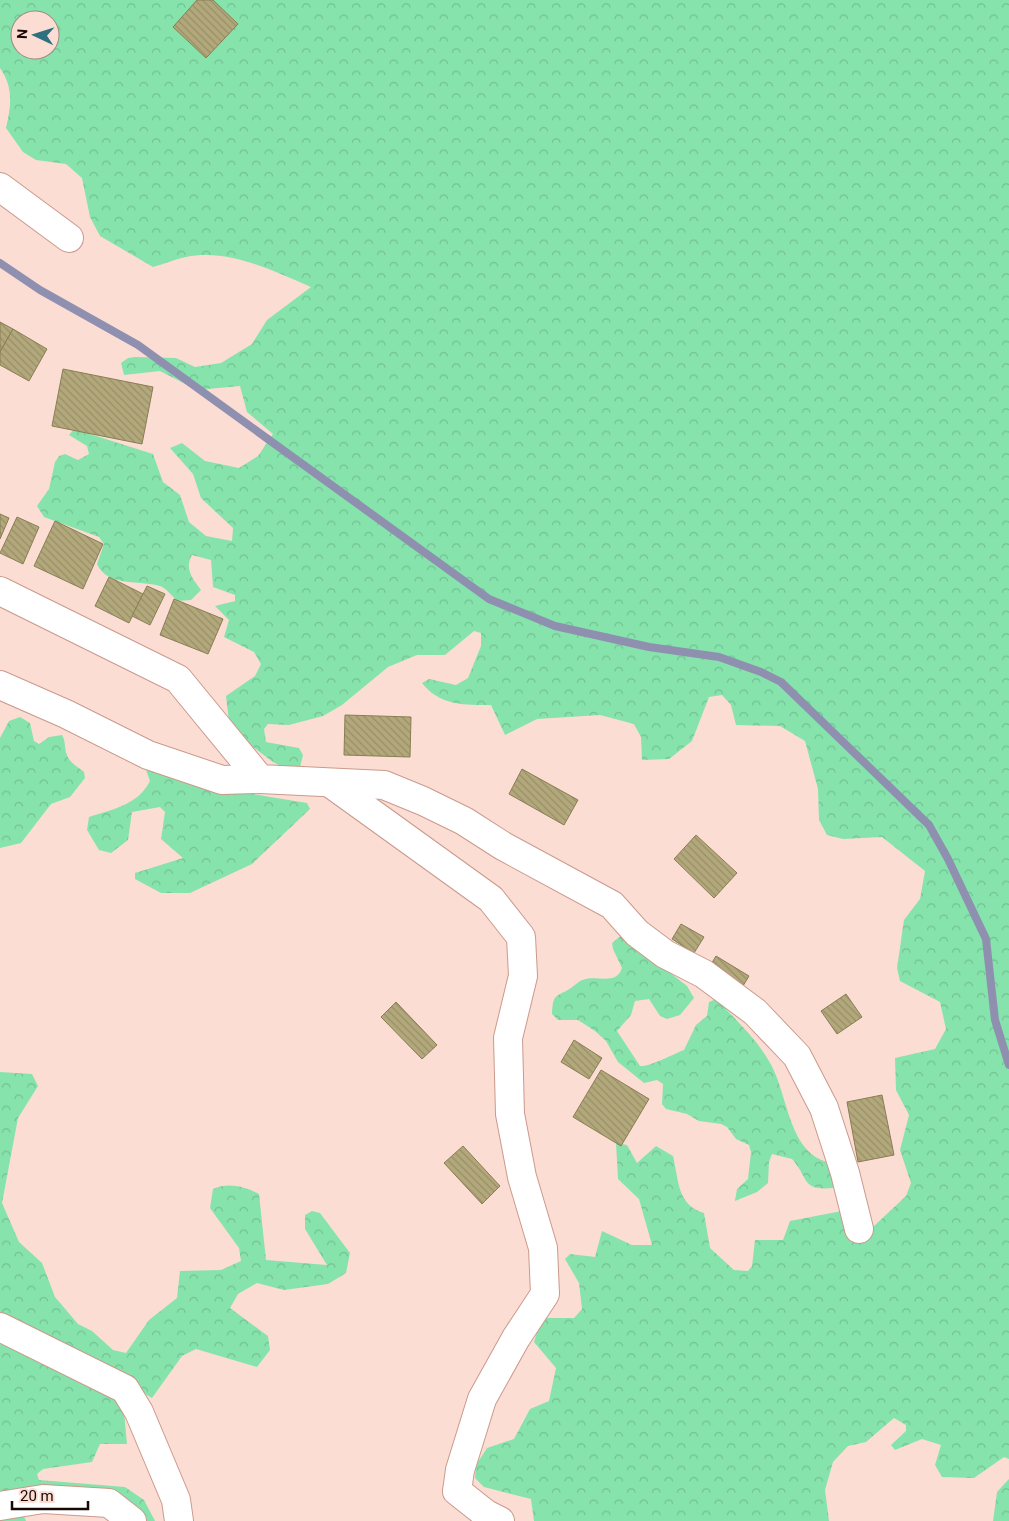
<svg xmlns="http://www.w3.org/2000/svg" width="1009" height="1521" font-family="Roboto,sans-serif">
<defs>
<pattern id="forest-crowns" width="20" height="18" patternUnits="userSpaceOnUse" patternTransform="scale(1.25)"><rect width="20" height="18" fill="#86e3ab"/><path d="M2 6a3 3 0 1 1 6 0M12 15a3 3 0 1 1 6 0" fill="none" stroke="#73c192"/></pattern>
<pattern id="building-back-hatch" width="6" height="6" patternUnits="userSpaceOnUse" patternTransform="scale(1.25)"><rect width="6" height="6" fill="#b2a87b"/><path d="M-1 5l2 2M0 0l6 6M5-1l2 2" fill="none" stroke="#988f69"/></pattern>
</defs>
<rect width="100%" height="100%" fill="#fcddd4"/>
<g fill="url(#forest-crowns)" fill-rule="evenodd">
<path d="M0,0h1009v1459l-5,-2 -30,21 -32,-1 -7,-12 6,-20 -19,-6 -27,11 -4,-5 15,-14v-6l-12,-7 -28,24 -18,4 -15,16 -8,28 4,31h-295l-3,-22 -47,-12 -9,-9 1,-13 11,-17 27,-9 16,-30 19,-8 7,-33 -22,-26 4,-13 8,-11h28l8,-9 -3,-26 -14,-24 5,-5 25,3 7,-26 30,14h20l-13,-46 -21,-20 -2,-36 11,2 10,18 19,-17 17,10c6,25 4,49 31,57l6,35 24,22 14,1 4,-5 3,-26h28l7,-19 57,-11 26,17 33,-31 5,-13 -11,-33 9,-35 -13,-25 -1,-32 40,-9 11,-20 -6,-27 -40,-21 -3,-13 7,-48 16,-21 5,-28 -43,-34 -39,2 -16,-4 -8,-15 -1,-31 -13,-48 -25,-15 -44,-1 -5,-20 -9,-10 -13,2 -17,44 -23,18 -27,1 -1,-23 -7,-13 -34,-9 -63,4 -32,16 -14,-30c-26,0 -51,1 -69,-22l7,-4 27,6 12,-7 13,-32v-13l-7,-2 -29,24h-28l-29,12 -46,38 -19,11 -34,9 -21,-1 -4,5 2,13 33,6 4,7 -5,20 -25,-13 -43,-32 -4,-34 29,-20 6,-12 -7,-12 -30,-15 5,-17 -14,-14 20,-5v-6l-22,-8 -2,-27 -19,-5c-8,14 1,24 9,35l-10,10 -14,1c-5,-5 -11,-13 -17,-15 -21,-6 -53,1 -63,-22l7,-20 -5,-7 -55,-20 -7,-11 12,-17 6,-27 4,-6 6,-2 13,6 11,-6 -2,-8 -18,-11 5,-6 79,25 10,28 17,13 9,27 17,14 26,5 1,-13 -32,-30 -8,-24 -23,-26 12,-5 23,18 34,7 19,-12 15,-22 -26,-22 -7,-26 -43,4 -37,-19 -36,4 -3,-12 7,-5 7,-1 41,1 19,9 26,-4 31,-19 15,-24 44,-33c-38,-16 -82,-39 -125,-30 -11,2 -22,7 -33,10l-53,-31 -10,-19 -8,-39 -16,-14 -30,-4 -13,-8 -17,-24c5,-22 8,-40 -6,-60zM20,20h30v30h-30z"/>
<path d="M20,717l10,6 4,18 5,3 10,-7 13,-2c4,7 2,13 5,20 2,7 11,12 17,17l1,6 -15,19 -19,7 -30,39 -21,5v-110l9,-17z"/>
<path d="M146,770l38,7 20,9 103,17 3,6 -58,55 -62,29h-29l-26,-14v-6l48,-15 -22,-19 4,-27 -5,-5 -28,5 -4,28 -17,13 -12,-3 -12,-20 2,-13c24,-8 49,-12 61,-36z"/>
<path d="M622,935l65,51 7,12 -14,17 -13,4 -7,-3 -11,-17 -14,2 -4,14 -14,16 23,35c10,1 33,-12 44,-16l12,-25 11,-9 2,-14 7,-3c19,20 41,40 54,64 19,32 18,94 63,100l4,20 -4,5c-32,3 -24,-10 -41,-29l-20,-5 -3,8 -1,21 -11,9 -22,9 2,-12 11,-10 3,-27 -2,-7 -13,-6 -9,-12 -6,-3 -22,-3 -12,-7 -21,-5 -4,-5 1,-20 -6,-4 -13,3 -26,-21 -12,-21 -11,-10 -17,-11h-20l-6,-6c1,-21 3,-16 19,-26 3,-2 6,-5 9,-7 15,-8 36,6 42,-13l-9,-19 -1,-6z"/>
<path d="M0,1072l32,2 6,12 -20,32 -16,85 17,39 23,21 13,34 23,27 14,7 21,19 13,3 23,-33 28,-22 3,-27 41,-1 20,-9 -2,-13 -29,-40 3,-19c14,-7 32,-3 46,5l7,66 61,5 -22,-36v-14l7,-4 8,2 30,40 -4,20 -18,11 -44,6 -27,-7 -19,11 -8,14 38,28 2,14 -13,17 -61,-18 -14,7 -30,42 -31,-18 6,64h-27l-8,18 -49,7 -6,5 2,6 86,7 19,13 11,21h-16l-61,-19 -55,12 3,7h-26z"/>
<path d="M1009,1479v42h-16l4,-29z"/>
</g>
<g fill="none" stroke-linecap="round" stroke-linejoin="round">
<path stroke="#8f90b0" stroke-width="8" d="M0,263l40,27 98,55 351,254 66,27 94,21 70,10 42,15 20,10 148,143 19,34 38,80 9,81 14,45"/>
</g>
<g fill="url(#building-back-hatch)" stroke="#887e53">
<path d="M197,0h16l25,24 -32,34 -33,-31z"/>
<path d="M0,322l13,7 -13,23z"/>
<path d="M13,329l34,20 -18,32 -29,-16v-13z"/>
<path d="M63,369l90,18 -11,57 -90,-18z"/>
<path d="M0,514l9,4 -9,21z"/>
<path d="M17,517l22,10 -16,37 -23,-11z"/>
<path d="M55,521l48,23 -20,45 -49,-23z"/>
<path d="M109,577l34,17 -14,29 -34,-17z"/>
<path d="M147,586l18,8 -15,31 -18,-9z"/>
<path d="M174,599l49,20 -15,35 -48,-19z"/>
<path d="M345,715l66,2 -1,40 -66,-2z"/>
<path d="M522,769l56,31 -14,25 -55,-31z"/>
<path d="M696,835l41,38 -23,25 -40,-39z"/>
<path d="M681,924l23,13 -10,16 -22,-14z"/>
<path d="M716,956l33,20 -6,10 -33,-20z"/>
<path d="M846,994l16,23 -25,17 -16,-23z"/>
<path d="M396,1002l41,43 -15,14 -41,-42z"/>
<path d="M574,1040l28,18 -13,21 -28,-17z"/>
<path d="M601,1070l48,29 -28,47 -48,-29z"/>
<path d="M882,1095l12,60 -36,7 -11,-60z"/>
<path d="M463,1146l37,40 -18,18 -38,-41z"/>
</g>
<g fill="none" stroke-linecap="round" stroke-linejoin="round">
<defs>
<g id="minor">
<path d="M0,187l69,51"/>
<path d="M0,591l178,88 82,100 124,6 39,16 41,20 39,25 109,59 25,28 28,21 39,20 51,38 42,44 27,52 21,65 14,56"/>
<path d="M0,685l66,29 82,41 74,25 38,-1"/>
<path d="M330,783l161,116 30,38 2,39 -15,62 2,76 12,63 21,71 2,46 -29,44 -34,61 -22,71 -3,21 29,23 14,7"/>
<path d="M0,1327l125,62 14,23 37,88 3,21"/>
<path d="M0,1506l43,-7 66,4 23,18"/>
</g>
</defs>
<use href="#minor" stroke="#ca9a8c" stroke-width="30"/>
<use href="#minor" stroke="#fff" stroke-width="28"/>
</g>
<g transform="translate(35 35) rotate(274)"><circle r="24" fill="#fcddd4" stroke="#a18881"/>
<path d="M0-4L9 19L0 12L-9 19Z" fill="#2d7181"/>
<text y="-8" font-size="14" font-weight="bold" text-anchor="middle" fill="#180804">N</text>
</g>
<path d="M12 1501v8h76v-8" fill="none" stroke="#180804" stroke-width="2.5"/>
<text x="20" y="1501" font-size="15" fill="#180804" stroke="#fcddd4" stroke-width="4" paint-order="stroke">20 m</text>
</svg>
